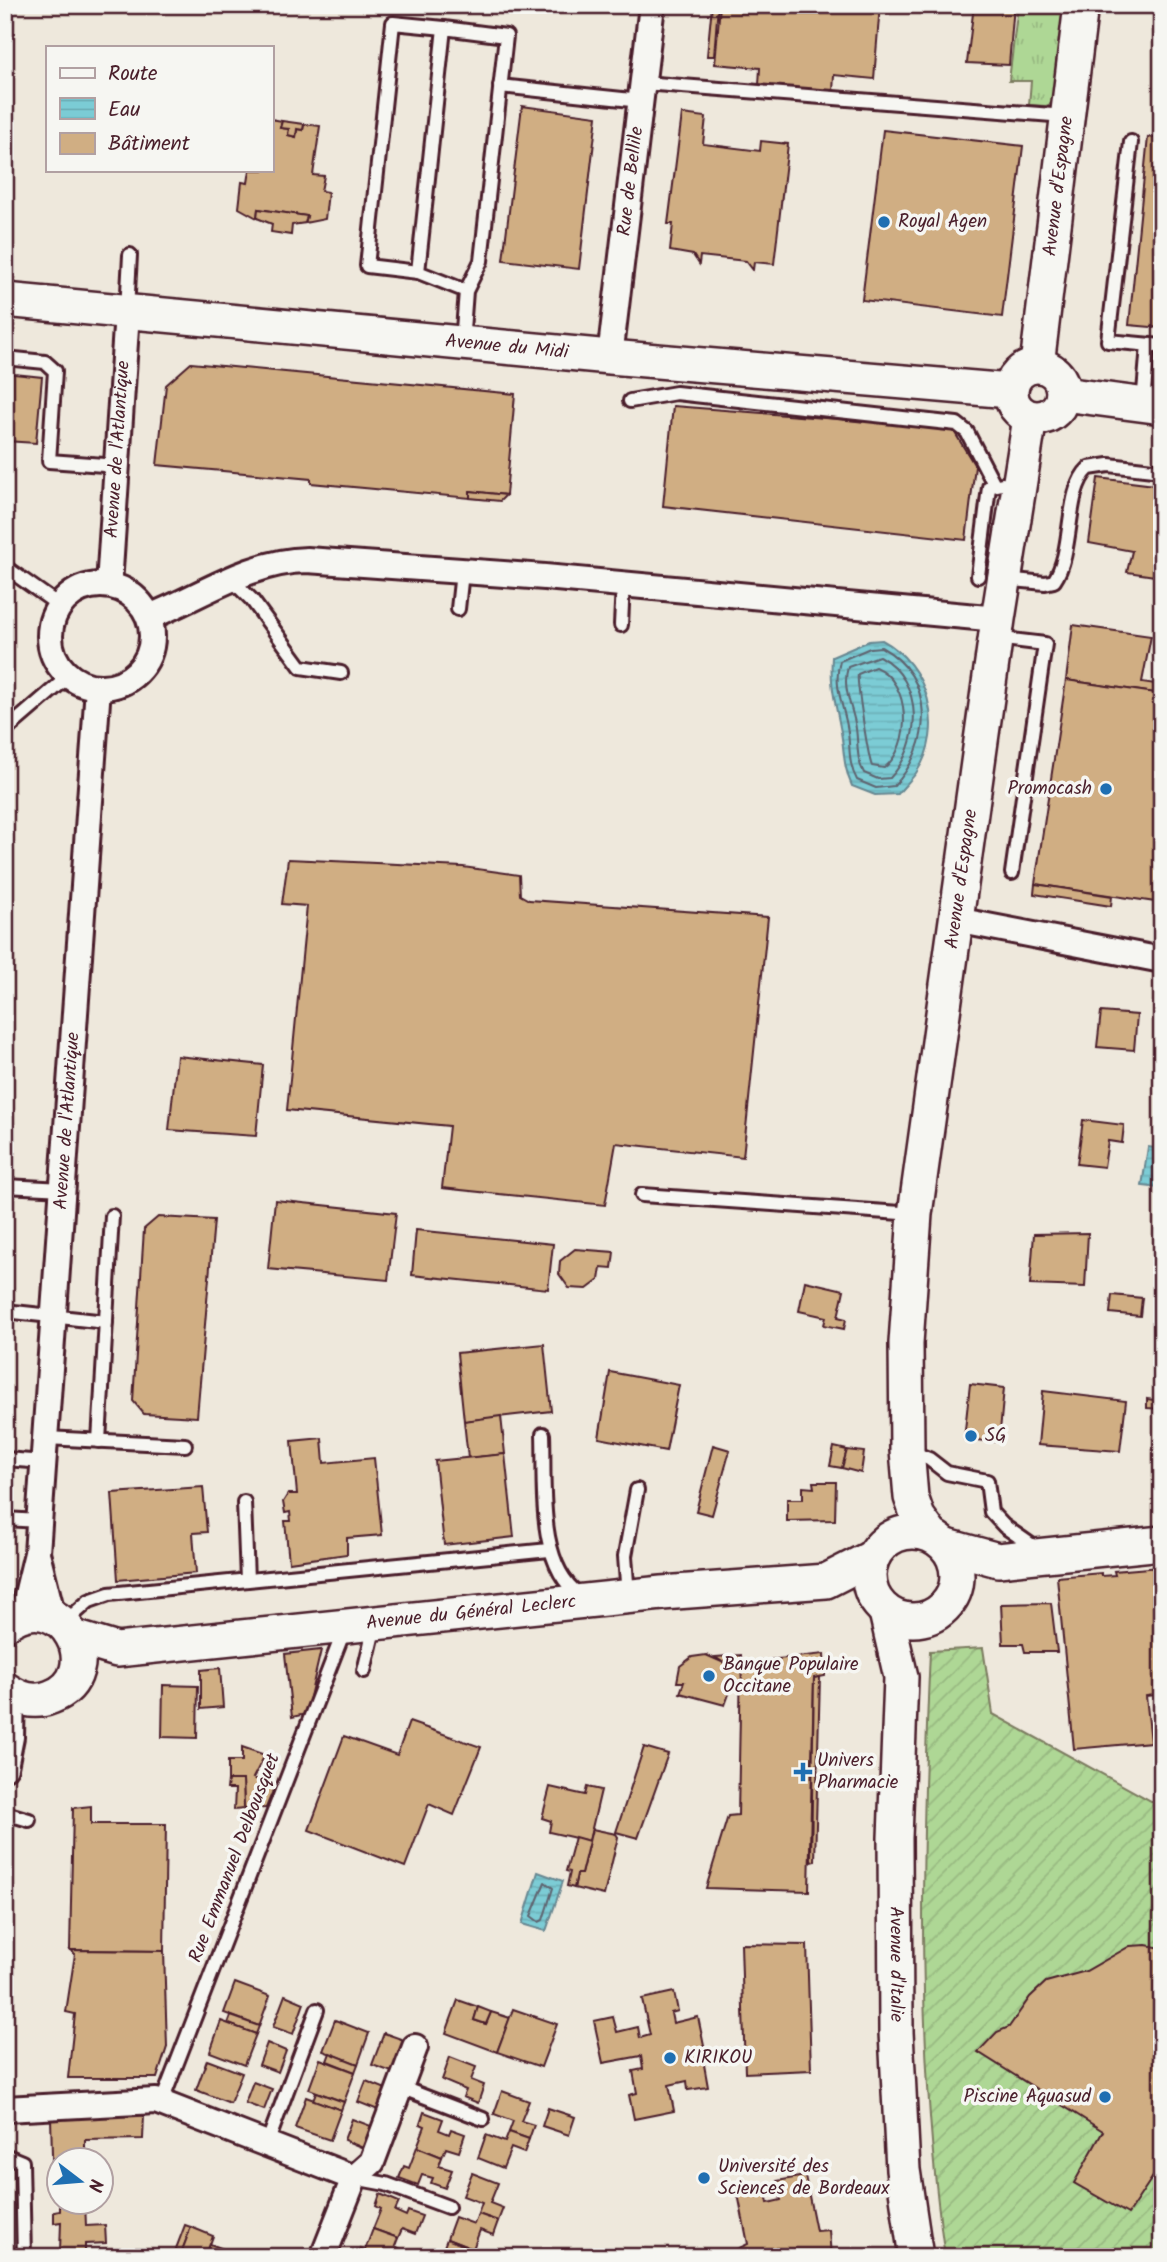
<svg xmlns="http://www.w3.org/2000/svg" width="1167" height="2262" font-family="Kalam,sans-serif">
<defs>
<pattern id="grass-tufts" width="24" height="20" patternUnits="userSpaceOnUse" patternTransform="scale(1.75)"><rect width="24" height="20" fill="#aed795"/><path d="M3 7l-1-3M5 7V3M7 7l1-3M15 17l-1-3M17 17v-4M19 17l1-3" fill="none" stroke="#97b881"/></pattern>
<pattern id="garden-furrows" width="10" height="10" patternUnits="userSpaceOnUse" patternTransform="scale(1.75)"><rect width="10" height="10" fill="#aed795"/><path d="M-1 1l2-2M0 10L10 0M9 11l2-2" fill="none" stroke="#97b881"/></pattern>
<pattern id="water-rules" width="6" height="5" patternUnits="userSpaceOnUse" patternTransform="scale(1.75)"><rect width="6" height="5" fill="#7bccd5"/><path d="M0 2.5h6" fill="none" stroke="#6cafb7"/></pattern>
</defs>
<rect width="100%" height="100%" fill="#eee8dc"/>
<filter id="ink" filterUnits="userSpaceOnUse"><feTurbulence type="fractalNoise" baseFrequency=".0143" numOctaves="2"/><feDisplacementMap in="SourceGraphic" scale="14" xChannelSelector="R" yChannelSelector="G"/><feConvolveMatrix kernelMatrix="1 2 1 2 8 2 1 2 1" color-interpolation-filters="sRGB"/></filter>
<g filter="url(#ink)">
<path fill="url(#grass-tufts)" stroke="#7c7b60" stroke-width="2" d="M1018,5h52l-12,96 -12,5 -17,-1 2,-24h-22z"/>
<path fill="url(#garden-furrows)" stroke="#7c7b60" stroke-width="2" d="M983,1648l10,66 169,93v442l-33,8h-184c-29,-202 -24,-403 -15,-606z"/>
<g fill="url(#water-rules)" stroke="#678791" stroke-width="2">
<path d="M882,640c45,24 65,88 34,133 -5,7 -13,14 -18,21l-23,1 -23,-9c-10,-22 -7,-36 -12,-59 -5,-27 -10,-41 -8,-70l37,-16z"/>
<path d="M1148,1147l14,2 -3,39 -17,-2z"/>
<path d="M538,1872l25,9 -17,50 -24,-7z"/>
</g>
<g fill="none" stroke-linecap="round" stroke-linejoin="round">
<g stroke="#5e646f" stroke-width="2">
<path d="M881,647c55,30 52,98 13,139l-18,2 -19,-8c-10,-18 -6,-34 -10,-54 -4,-22 -14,-41 -7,-65l30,-13z"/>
<path d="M879,656c46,25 43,88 11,122l-12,1 -14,-6c-9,-16 -5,-33 -9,-50 -4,-19 -13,-36 -7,-56z"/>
<path d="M875,667c37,15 37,79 9,101l-12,-2c-3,-5 -16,-85 -14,-92z"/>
<path d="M545,1882l8,6 -10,32 -4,2 -8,-6z"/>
</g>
</g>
<g fill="#d0ae83" stroke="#4a1f2b" stroke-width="2">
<path d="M712,5h6l-4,51h-7z"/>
<path d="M720,5h160l-6,74 -40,-4 -1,17 -74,-7 1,-17 -45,-4z"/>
<path d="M974,5h40l-5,60 -42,-2z"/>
<path d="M522,106l75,10 -18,153 -76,-9z"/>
<path d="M682,114l24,3 -3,27 57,7 1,-10 27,3 -14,120 -20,-2 -1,8 -7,-9 -46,-5 -1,8 -6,-9 -23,-4 3,-27h-5z"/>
<path d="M271,119l11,2 -2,7 9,1 -1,6 8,2 1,-8 6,1 1,-6 16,2 -7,49 11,1 -3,15 7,1 -3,27 -20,4 2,-7 -49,-7 -1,9 -18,-10 3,-26 6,1 2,-13h21z"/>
<path d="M282,121l22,3 -1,6 -6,-1 -1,8 -8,-2 1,-6 -9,-1z"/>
<path d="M883,130l140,16 -21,171 -140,-17z"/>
<path d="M1148,137l14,2v189l-33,-3z"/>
<path d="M258,209l49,7 -2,7 -13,2 -1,10 -20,-3 1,-8 -15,-6z"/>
<path d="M191,363l324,31 -9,101 -36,-4v7l-159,-15v-4l-154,-14 9,-80z"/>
<path d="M5,373l37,4 -6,66 -31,-2z"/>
<path d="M673,406l279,22 23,38 -9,74 -303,-34z"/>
<path d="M1098,478l64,8v91l-35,-5 5,-21 -43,-8z"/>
<path d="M470,491l36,4 -6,6 -30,-3z"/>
<path d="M1073,625l78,11 -9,46 20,3v9l-96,-14z"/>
<path d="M1066,680l96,14v209l-127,-19z"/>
<path d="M288,859l175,8 56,8 1,20 9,5 239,17 -25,240 -127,-14 -11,62 -163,-17 7,-62 -162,-16 20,-204 -25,-2z"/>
<path d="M1035,884l77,12 -1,10 -77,-12z"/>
<path d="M1101,1012l36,3 -3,35 -37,-3z"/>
<path d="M177,1056l86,9 -7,71 -87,-6z"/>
<path d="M1083,1120l41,5 -2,18 -14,-2 -4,26 -27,-3z"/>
<path d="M275,1200l121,13 -8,67 -120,-11z"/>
<path d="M158,1217l56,3 -17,197 -53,-3 -11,-13 11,-172z"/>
<path d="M416,1230l137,14 -5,45 -136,-14z"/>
<path d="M1088,1233l-3,54 -55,-2 4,-51z"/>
<path d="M575,1249l39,3 -2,16 -11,-1 -2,13 -12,9 -18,-1 -10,-14 1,-13z"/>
<path d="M805,1281l39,9 -6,27 8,2 -2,10 -20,-4 2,-8 -27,-6z"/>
<path d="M1112,1295l30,3 -2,18 -30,-3z"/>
<path d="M544,1344l7,67 -87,10 -7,-68z"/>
<path d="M1154,1365l8,1v16l-8,-1z"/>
<path d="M610,1372l69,13 -13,66 -67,-13z"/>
<path d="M970,1384l34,4 -5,54 -35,-3z"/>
<path d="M1043,1391l83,10 -6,50 -82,-6z"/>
<path d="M1147,1399l15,2v8l-15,-1z"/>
<path d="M501,1416l4,38 -37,4 -4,-37z"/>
<path d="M322,1438l2,25 50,-5 8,77 -35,3v16l-58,8 -4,-41h6l-1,-9 -5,1 -2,-11 5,-8h9l-5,-53z"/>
<path d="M713,1445l17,5 -18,65 -16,-4z"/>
<path d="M834,1447l13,3 -5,18 -12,-2z"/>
<path d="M847,1450l17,2 -3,21 -19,-5z"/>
<path d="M505,1454l9,83 -70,8 -9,-84z"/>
<path d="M813,1482h23l-1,38 -48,1v-22h16v-12l11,1z"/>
<path d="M203,1487l4,45 -14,1 3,40 -78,7 -6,-87z"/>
<path d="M1160,1567l2,127 -16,2 5,46 -77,7 -17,-172 44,-4v3l14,-1 -1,-4z"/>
<path d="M1051,1603l6,49h-32l-2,-8h-20l-2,-40z"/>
<path d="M321,1650l-15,64 -14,3 -7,-63z"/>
<path d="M824,1654l1,22 -11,2 -5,213 -103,-3 22,-72 10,-1 3,-152z"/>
<path d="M706,1655l18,8h17l1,22 -9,-2 -8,22 -45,-12 4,-11h-7l3,-16 12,-9z"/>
<path d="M741,1655v8h-17l-9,-6z"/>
<path d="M220,1668l3,39 -22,2v-39z"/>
<path d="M820,1677l-5,184 -4,1 3,-184z"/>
<path d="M163,1685l35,1 -1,52 -35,-1z"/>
<path d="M409,1722l72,25 -27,68 -25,-11 -24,63 -96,-37 35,-94 53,19z"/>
<path d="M242,1747l23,8 -12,23 22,8 -9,22 -22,1 -1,-29h-15v-19h14z"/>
<path d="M644,1747l24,7 -30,84 -22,-6z"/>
<path d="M228,1780h15l1,29 -10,1 1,-21h-8z"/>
<path d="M550,1787l35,8 2,-8 14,3 -12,51 -40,-9 2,-11 -9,-3z"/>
<path d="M91,1806v18h75l-2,127 -94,-1 3,-142z"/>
<path d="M592,1829l24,5 2,3 -14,58 -30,-7 3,-14h4z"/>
<path d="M575,1837l14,4 -8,33h-4l-3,14 -7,-2 3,-14 -4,-1z"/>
<path d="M741,1944l66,1 4,125 -66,3z"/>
<path d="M1146,1945l16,3v215l-34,51 -54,-31 29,-52 -125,-79 19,-20 12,-5 21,-30 16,-15 40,-11 44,-25z"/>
<path d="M70,1950l94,1 3,96 -10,31h-89l7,-64 -9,-2 9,-58z"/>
<path d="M235,1983l35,13 -11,30 -35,-13z"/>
<path d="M674,1992l4,19 -7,2 2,10 25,-6 6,29 -7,5 2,9 4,-1 5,28 -20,3 -1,-9 -18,4 5,26 -40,8 -5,-24 8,-2 -4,-22 10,-2 -2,-13 -38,7 -9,-42 19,-4 4,15 21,-5 2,11 10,-3 -8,-36z"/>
<path d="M285,1995l19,8 -11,31 -20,-7z"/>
<path d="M458,2000l20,7 -4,13 12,4 5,-12 19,6 -13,34 -51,-19z"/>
<path d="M478,2007l13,5 -5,12 -12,-4z"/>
<path d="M513,2009l44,15 -16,43 -44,-15z"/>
<path d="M231,2016l28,10 -3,8 -28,-10z"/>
<path d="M335,2020l34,13 -11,31 -35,-13z"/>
<path d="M221,2021l35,13 -12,31 -34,-13z"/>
<path d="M384,2033l20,7 -12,32 -20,-7z"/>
<path d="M267,2043l19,8 -8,21 -19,-7z"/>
<path d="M330,2053l28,11 -3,8 -28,-11z"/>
<path d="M450,2057l26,10 -5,13 13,5 -6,18 -15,-6 3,-7 -24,-10z"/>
<path d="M320,2059l35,13 -11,30 -35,-13z"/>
<path d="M207,2060l35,13 -12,30 -34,-13z"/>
<path d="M366,2081l20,8 -8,21 -20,-8z"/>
<path d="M253,2082l19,7 -8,21 -19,-7z"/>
<path d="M502,2091l27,10 -8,20 13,4 -5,14 -20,-7 4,-11 -19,-7z"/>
<path d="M316,2092l28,10 -3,8 -28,-10z"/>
<path d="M306,2097l35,13 -11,30 -35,-12z"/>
<path d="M548,2108l27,9 -6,18 -27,-9z"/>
<path d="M424,2112l19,7 -4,11 10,4 2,-5 14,5 -6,18 -13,-4 -4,9 -25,-10 8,-21 -5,-2z"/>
<path d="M144,2115l-1,24 -58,1v20h-25v30l-7,1 -2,-73z"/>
<path d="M352,2119l19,7 -8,22 -19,-8z"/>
<path d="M509,2132l20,7 -5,14 -13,-5 -8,20 -25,-10 8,-23 19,7z"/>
<path d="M417,2147l25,10 -3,9 13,4 -7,18 -14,-5 2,-5 -11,-3 -4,10 -19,-7 5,-12 5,2z"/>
<path d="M472,2173l26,10 -8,20 13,5 -5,13 -20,-7 4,-11 -19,-7z"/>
<path d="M805,2176l11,55 13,-1 2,27h-93l-1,-8 11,-5 -11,-55 27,-6 4,20 13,-3 -4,-19z"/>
<path d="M380,2194l19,8 -4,9 11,5 2,-5 14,5 -7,18 -13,-5 -4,9 -25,-9 8,-20 -5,-3z"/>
<path d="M60,2202h25l1,24 19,-1 1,18 -21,1v13h-32v-5l7,-1 1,-29 -7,1v-11l6,-1z"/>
<path d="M478,2214l20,7 -5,14 -13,-5 -7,19 -26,-10 8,-22 19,7z"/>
<path d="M185,2225l6,2 -11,29 -6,-2z"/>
<path d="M191,2227l22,9 -5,14 17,7h-52l1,-3 6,2z"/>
<path d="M373,2229l25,9 -3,8 20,11h-58l3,-9 5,2z"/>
<path d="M447,2239l26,10 -3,8h-30z"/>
<path d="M210,2244l27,10v3h-12l-17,-7z"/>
</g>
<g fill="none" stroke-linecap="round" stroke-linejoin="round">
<defs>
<g id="lane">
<path d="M643,83l422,33"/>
<path d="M500,86l141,15"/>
<path d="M1131,142l-23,199 54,5"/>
<path d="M418,272l-51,-6 26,-243 51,5"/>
<path d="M127,311l3,-56"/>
<path d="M462,343l4,-52 15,-30 25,-225 -62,-8 -26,244 48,19"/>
<path d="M5,358l40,4 10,9 -6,90 69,5"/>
<path d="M630,401l46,-8 281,31 10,8 27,52"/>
<path d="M1143,404l5,-59"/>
<path d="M5,567l55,39"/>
<path d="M978,576l11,-89 13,-3"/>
<path d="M1004,579l41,4 9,-2c21,-31 10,-90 35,-113l20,-3 53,6"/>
<path d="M232,580l20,20 49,67 40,6"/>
<path d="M458,609l4,-37"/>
<path d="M621,625l2,-41"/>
<path d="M996,638l49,6 -33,229"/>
<path d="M5,731l64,-55"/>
<path d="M5,1186l59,3"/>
<path d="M642,1195l273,19"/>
<path d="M5,1311l101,11"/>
<path d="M543,1434c2,48 -7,131 37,161"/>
<path d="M46,1438l139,7"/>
<path d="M99,1441l13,-225"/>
<path d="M909,1451l20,8 18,14 40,8 4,31 13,14 33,23"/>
<path d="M5,1459l39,3"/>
<path d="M244,1502l3,78"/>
<path d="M5,1519l34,2"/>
<path d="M628,1596l-3,-40 12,-66"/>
<path d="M64,1623l25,-22 20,-7 440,-44"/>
<path d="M364,1671l11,-46"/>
<path d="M5,1813l24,7"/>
<path d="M400,2087l83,32"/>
<path d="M161,2104l184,-476"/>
<path d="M267,2144l50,-134"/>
<path d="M5,2155l17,7 2,95"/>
<path d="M354,2178l32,6 62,23"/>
</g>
<g id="street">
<path id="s1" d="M610,357l42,-352"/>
<path id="s2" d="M109,585l18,-273"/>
<circle cx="101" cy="636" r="51"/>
<path d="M149,617c51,-20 101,-56 158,-57l238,17 453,42"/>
<path d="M956,920l206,40"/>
<path d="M38,1557l15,60"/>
<path id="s3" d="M22,1615l15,-62 61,-866"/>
<path d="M5,1767l6,-30 1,-44"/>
<path d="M5,2109l151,-8 198,77 -31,79"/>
<path d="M354,2178l18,-16 43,-115"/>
</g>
<g id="secondary">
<path id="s4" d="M5,300l605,57 400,34"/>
<path id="s5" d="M1037,365l44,-360"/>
<circle cx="1037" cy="392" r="26"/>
<path d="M1063,394l99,13"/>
<circle cx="913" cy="1576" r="44"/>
<path id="s6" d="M931,1535l-13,-18 -7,-20 -4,-47 -1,-107 9,-129 83,-595 32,-201"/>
<path d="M947,1546l51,14 164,-17"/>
<path id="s7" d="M886,1612l15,65 -6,161 1,194 7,138 13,87"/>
<path d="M5,1624c58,-44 105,51 46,73 -17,7 -31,2 -46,-8"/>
<path id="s8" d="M74,1637l43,13 545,-57 164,-12 47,-24"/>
</g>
</defs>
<use href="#lane" stroke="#4a1f2b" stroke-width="18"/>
<use href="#street" stroke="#4a1f2b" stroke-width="30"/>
<use href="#secondary" stroke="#4a1f2b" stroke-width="38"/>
<use href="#lane" stroke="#f6f6f2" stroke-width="12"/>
<use href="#street" stroke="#f6f6f2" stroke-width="24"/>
<use href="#secondary" stroke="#f6f6f2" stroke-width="33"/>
</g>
</g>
<g fill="#1f6fb2" stroke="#f6f6f2" stroke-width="2.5">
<circle cx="884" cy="222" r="7"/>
<circle cx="1106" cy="789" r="7"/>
<circle cx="971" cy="1436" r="7"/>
<circle cx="709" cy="1676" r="7"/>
<path d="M799.5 1761.5h7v7h7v7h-7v7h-7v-7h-7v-7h7z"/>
<circle cx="670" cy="2058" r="7"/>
<circle cx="1105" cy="2097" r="7"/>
<circle cx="704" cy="2178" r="7"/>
</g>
<g text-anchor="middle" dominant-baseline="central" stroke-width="7" stroke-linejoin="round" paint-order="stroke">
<g font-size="19" fill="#4a1f2b" stroke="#f6f6f2">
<text stroke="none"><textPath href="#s1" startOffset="177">Rue de Bellile</textPath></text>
<text stroke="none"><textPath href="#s5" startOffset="180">Avenue d'Espagne</textPath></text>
<text stroke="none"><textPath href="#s4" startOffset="504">Avenue du Midi</textPath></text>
<text stroke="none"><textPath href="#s2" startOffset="136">Avenue de l'Atlantique</textPath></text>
<text stroke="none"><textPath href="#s6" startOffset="665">Avenue d'Espagne</textPath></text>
<text stroke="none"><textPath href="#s3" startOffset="497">Avenue de l'Atlantique</textPath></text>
<text stroke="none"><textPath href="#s8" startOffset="401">Avenue du Général Leclerc</textPath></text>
<text transform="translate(235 1858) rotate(-69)">Rue Emmanuel Delbousquet</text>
<text stroke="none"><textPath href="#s7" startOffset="354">Avenue d'Italie</textPath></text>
</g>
<g font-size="19" fill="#4a1f2b" stroke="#f6f6f2" text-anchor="start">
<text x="898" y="222">Royal Agen</text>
<text x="1092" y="789" text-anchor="end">Promocash</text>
<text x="985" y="1436">SG</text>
<text x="723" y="1665">Banque Populaire<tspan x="723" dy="22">Occitane</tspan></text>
<text x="817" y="1761">Univers<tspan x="817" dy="22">Pharmacie</tspan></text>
<text x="684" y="2058">KIRIKOU</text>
<text x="1091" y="2097" text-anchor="end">Piscine Aquasud</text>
<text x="718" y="2167">Université des<tspan x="718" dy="22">Sciences de Bordeaux</tspan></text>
</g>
</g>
<rect width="1167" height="2262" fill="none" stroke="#f6f6f2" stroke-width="28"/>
<rect x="14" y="14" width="1139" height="2234" fill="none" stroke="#4a1f2b" stroke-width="2.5" filter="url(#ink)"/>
<rect x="46" y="46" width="228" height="126" fill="#f6f6f2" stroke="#b1a0a2" stroke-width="2"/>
<rect x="60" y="68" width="35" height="10" fill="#f6f6f2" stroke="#b1a0a2" stroke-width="2"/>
<text x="108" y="80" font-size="21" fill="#4a1f2b">Route</text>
<rect x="60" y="98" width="35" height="21" fill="url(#water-rules)" stroke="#b1a0a2" stroke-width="2"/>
<text x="108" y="116" font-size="21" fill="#4a1f2b">Eau</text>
<rect x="60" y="133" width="35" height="21" fill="#d0ae83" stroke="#b1a0a2" stroke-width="2"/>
<text x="108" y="150" font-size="21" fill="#4a1f2b">Bâtiment</text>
<g transform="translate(80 2181) rotate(106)"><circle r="33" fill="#f6f6f2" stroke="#b1a0a2" stroke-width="2"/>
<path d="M0-5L12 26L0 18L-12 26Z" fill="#1f6fb2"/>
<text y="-10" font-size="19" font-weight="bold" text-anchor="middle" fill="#4a1f2b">N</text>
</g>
</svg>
